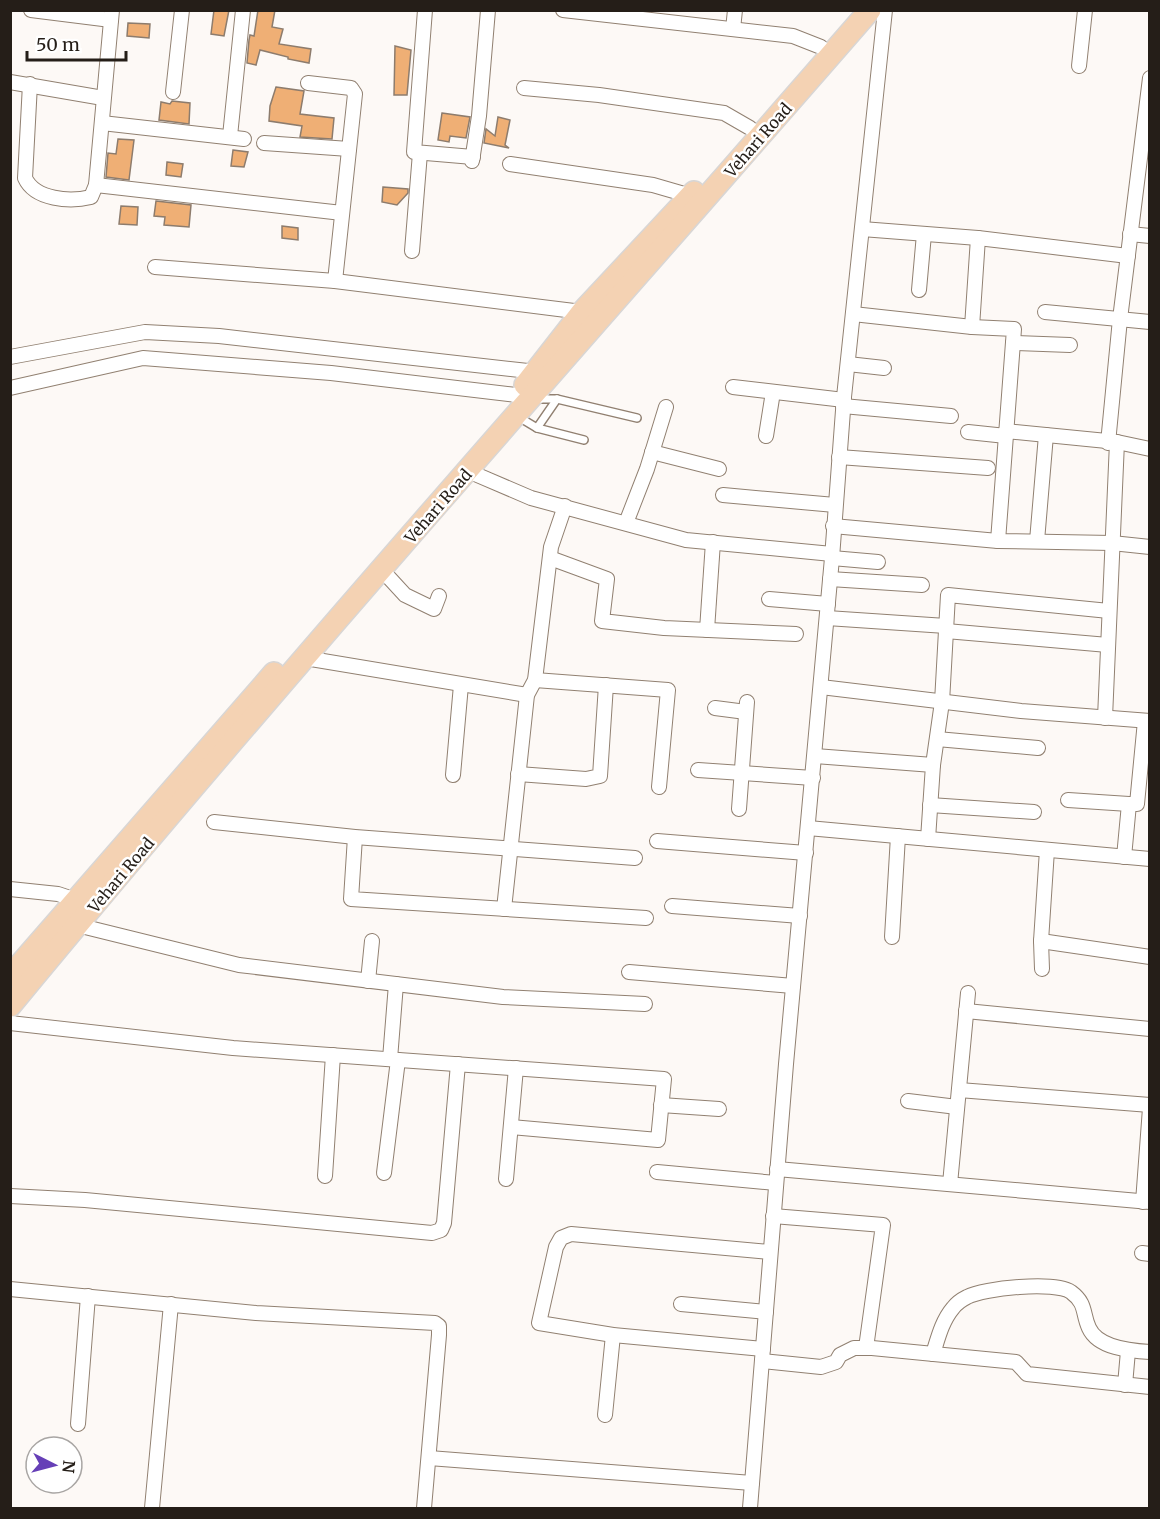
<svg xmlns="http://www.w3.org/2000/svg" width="1160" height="1519" font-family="Merriweather,serif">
<rect width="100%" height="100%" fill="#fdf9f6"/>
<g fill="#efaf75" stroke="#8d7c6d" stroke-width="1.5">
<path d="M214,10h15l-5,26 -13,-2z"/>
<path d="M258,10h17l-3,17 11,2 -4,15 32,5 -2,14 -21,-4v-2l-28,-7 -4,15 -9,-2 2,-23 1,-5 4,1z"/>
<path d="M128,23l22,1 -1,14 -22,-2z"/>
<path d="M395,46l16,4 -4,45h-13z"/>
<path d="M276,87l28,4 -4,23 34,4 -2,21 -32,-2 2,-11 -33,-5 1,-15z"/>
<path d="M172,101l18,2 -1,21 -30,-4 2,-18 9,2z"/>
<path d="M442,113l28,4 -4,21 -16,-2 -1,6 -11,-2z"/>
<path d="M498,117l12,3 -5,25 4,3 -25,-5 2,-14 9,7z"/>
<path d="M118,139l16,1 -5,40 -23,-3 2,-24 8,1z"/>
<path d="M233,150l15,2 -4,15 -13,-1z"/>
<path d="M167,162l16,2 -2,13 -15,-2z"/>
<path d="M383,187l25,2v4l-11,12 -15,-3z"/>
<path d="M156,201l35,4 -2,22 -25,-2 1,-8 -11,-1z"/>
<path d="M121,206l17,1 -1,18 -18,-1z"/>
<path d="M282,226l16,2v12l-16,-2z"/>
</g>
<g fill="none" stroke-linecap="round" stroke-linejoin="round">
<defs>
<g id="service">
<path d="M536,399h21l80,19"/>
<path d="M517,416l20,12 47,12"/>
<path d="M537,428l20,-29"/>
</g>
<g id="minor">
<path d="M31,10l80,10"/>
<path d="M425,10l-11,142 59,5"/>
<path d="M563,10l230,26 28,11"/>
<path d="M733,29l2,-19"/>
<path d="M1079,66l6,-56"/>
<path d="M10,82l93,16"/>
<path d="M308,83l43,5 4,6 -20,187"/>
<path d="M30,84l-5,94c10,22 45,24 66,19l5,-12 16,-175"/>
<path d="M524,88l75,7 125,18 26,15"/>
<path d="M173,92l9,-82"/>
<path d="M102,123l142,16"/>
<path d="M230,136l13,-126"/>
<path d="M264,143l85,6"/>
<path d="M472,161l7,-45 9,-106"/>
<path d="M510,164l143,21 38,11"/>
<path d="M96,185l246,28"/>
<path d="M862,229l116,9 150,18"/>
<path d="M1130,234l20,2"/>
<path d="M412,251l8,-98"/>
<path d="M155,267l180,14 247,31"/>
<path d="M919,290l5,-56"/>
<path d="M1045,312l105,10"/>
<path d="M853,314l119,13 42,2 -16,212"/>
<path d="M972,327l6,-89"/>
<path d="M1013,343l57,2"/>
<path d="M10,357l135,-25 74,4 318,36 3,3"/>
<path d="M848,364l36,4"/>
<path d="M733,387l111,13"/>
<path d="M10,388l133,-30 188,15 185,22 21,-4"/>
<path d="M843,406l108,10"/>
<path d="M1006,431l111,11 33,7"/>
<path d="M968,432l38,4"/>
<path d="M766,436l7,-44"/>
<path d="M1108,443l12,-124 30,-241"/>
<path d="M652,452l67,17"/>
<path d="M839,457l149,11"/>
<path d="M468,471l63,27 155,42 146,14"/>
<path d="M723,495l112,10"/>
<path d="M626,523l21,-54 19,-62"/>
<path d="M833,526l165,15 114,2 38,4"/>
<path d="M1037,541l9,-106"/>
<path d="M550,558l57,21 -5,42 62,7 132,6"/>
<path d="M832,558l46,4"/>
<path d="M382,570l23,25 29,14 5,-13"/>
<path d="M830,579l92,6"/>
<path d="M769,599l59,5"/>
<path d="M827,618l119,8"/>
<path d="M707,630l6,-88"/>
<path d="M946,631l162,14"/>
<path d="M305,658l222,37"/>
<path d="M535,680l133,10 -9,97"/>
<path d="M821,687l200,24 129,10"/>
<path d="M715,708l31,4"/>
<path d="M1105,718l12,-276"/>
<path d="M937,739l101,9"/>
<path d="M815,756l118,9 -5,74"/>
<path d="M933,765l9,-63 6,-107 161,16"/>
<path d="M698,770l115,8"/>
<path d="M518,774l68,5 14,-3 6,-91"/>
<path d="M453,775l8,-90"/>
<path d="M1068,800l61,4"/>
<path d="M930,805l104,7"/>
<path d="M739,809l8,-107"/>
<path d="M214,822l141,15 280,21"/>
<path d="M808,828l342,31"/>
<path d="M355,837l-4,62 295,19"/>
<path d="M657,841l149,12"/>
<path d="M1124,857l5,-53h8l8,-83"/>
<path d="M10,889l48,5 18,6"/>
<path d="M672,906l128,10"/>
<path d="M504,909l23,-214 8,-15 16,-133 14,-41"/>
<path d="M77,925l162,40 264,32 142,7"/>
<path d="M892,937l6,-101"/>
<path d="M1041,941l109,16"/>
<path d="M1042,969l-1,-28 6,-91"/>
<path d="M629,972l164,14"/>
<path d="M368,981l4,-40"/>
<path d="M966,1011l184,18"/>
<path d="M10,1023l223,25 431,31 -6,61 -147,-13"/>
<path d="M390,1059l6,-75"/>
<path d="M959,1090l191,15"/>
<path d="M908,1101l49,6"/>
<path d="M661,1105l58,4"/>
<path d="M777,1169l373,33"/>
<path d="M657,1172l119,11"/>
<path d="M384,1173l14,-113"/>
<path d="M325,1176l8,-121"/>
<path d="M506,1179l10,-111"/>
<path d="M950,1184l18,-191"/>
<path d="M10,1196l75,4 347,33 9,-3 3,-7 14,-159"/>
<path d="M1143,1202l7,-94"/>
<path d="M773,1216l110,9 -17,123"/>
<path d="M1142,1253l8,1"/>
<path d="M10,1289l246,24 179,10 4,3v9l-15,173"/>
<path d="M681,1304l85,8"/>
<path d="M763,1349l-150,-14 -74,-12 17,-76 5,-9 10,-4 199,18"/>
<path d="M933,1354c5,-16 9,-33 20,-46 3,-4 10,-9 14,-11 17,-9 88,-16 104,-5 16,12 11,21 18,36 9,20 41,23 61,24"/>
<path d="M762,1361l59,6 15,-5 4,-7 14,-7h18l144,14 11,12 123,13"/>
<path d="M1125,1385l3,-34"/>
<path d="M605,1415l8,-80"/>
<path d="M78,1424l10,-128"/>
<path d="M429,1458l323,25"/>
<path d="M152,1508l19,-204"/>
<path d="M750,1508l36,-444 46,-506 12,-161 41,-387"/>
</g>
<g id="primary">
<path d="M525,385l57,-73 112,-120"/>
<path d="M10,976l264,-303"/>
<path d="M10,1006c279,-338 572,-665 860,-996"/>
</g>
</defs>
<use href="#service" stroke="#918071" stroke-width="10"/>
<use href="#minor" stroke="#918071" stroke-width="16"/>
<use href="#primary" stroke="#d8d6d5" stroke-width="24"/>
<use href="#service" stroke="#fff" stroke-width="7"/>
<use href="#minor" stroke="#fff" stroke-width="14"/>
<use href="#primary" stroke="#f4d2b3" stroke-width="21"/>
</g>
<g text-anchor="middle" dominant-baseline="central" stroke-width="5" stroke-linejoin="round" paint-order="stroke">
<g font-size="16" fill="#251e18" stroke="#fff">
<text transform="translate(758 140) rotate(-49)">Vehari Road</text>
<text transform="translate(438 506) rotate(-49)">Vehari Road</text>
<text transform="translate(121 875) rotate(-50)">Vehari Road</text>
</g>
</g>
<rect width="1160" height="1519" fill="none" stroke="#251e18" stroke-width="24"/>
<g transform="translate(54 1465) rotate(96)"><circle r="28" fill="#ffffff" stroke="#a8a5a3" stroke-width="1.5"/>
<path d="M0-4.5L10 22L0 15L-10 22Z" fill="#663fb7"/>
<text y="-9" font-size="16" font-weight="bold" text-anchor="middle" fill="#251e18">N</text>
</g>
<path d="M27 51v9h99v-9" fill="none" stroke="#251e18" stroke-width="3"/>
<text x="36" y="51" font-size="18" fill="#251e18" stroke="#ffffff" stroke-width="4.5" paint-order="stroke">50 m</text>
</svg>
